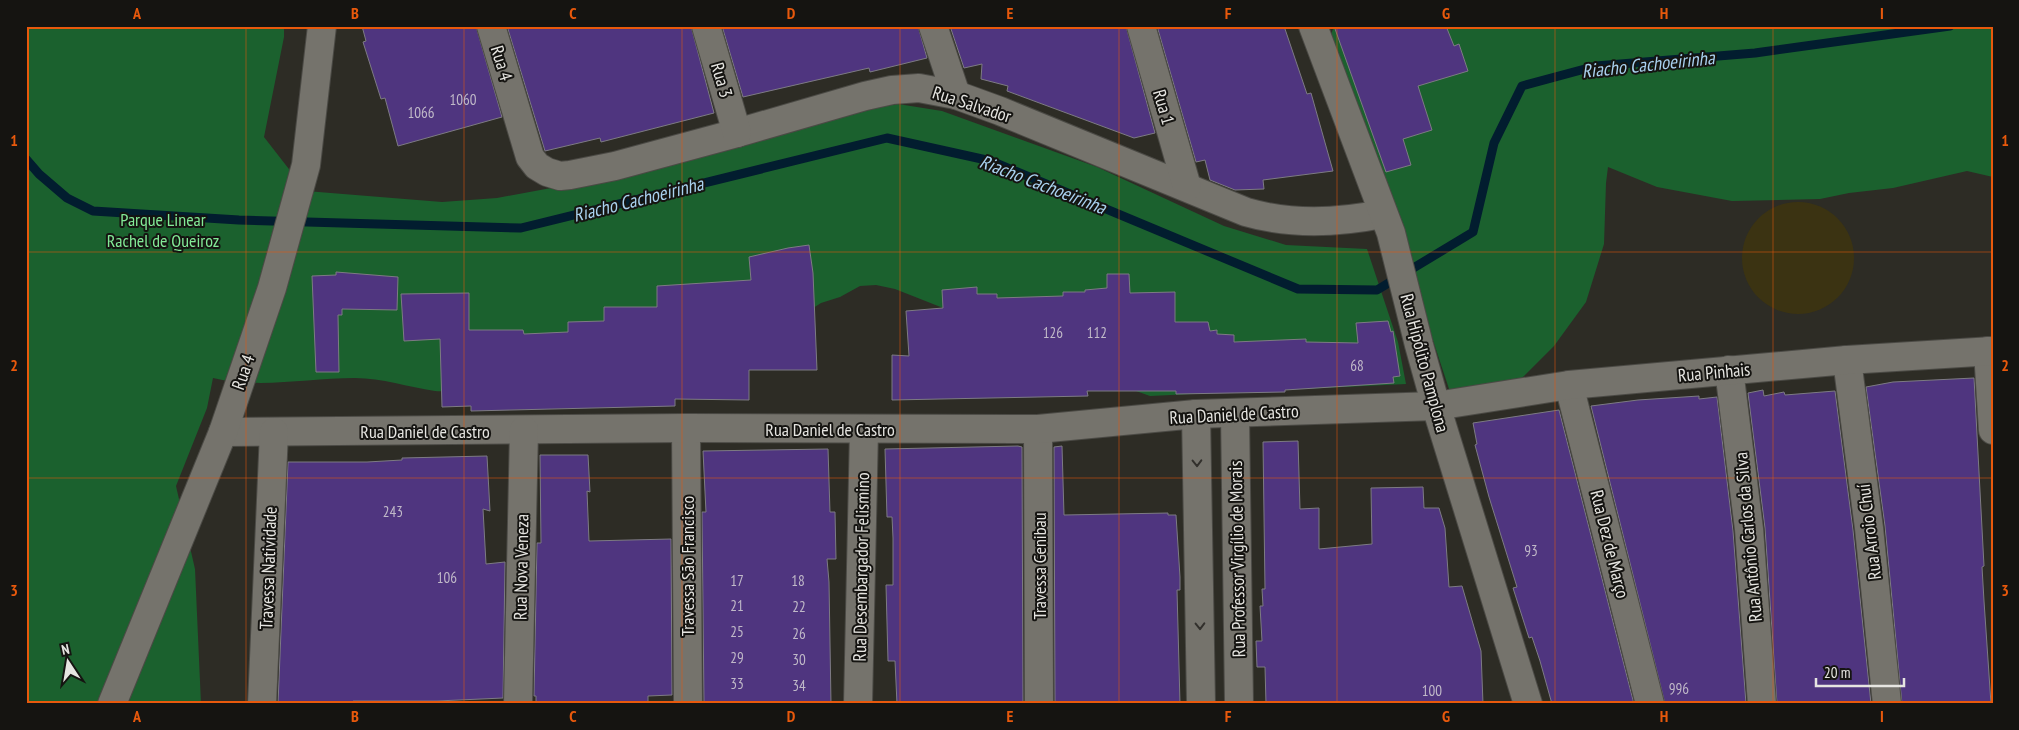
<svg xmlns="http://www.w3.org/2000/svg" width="2019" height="730" font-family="'PT Sans Narrow',sans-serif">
<rect width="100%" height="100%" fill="#2d2c25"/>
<g fill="#1b612e">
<path d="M26,26h258v11l-20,100 42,54 136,11 55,-4 124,-23 231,-64 46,-7 44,7 155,56 127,59 62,19 81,4 31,93 8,42 -256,12 -56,-20 -123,-57 -76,-30 -19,-4 -16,1 -20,11 -19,6 -22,14 -333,72c-10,1 -21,3 -31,2 -27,-4 -53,-13 -80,-13 -47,0 -95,11 -142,0l-6,30 -31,78 19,83 6,135h-175z"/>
<path d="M1334,26h659v151l-26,-6 -74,17 -44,5 -29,6 -88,2 -75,-14 -49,-20 -2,16 -2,61 -18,58 -32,44 -50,50 -49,11 -69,-209 -56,-160z"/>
</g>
<circle fill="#3b3312" cx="1798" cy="258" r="56"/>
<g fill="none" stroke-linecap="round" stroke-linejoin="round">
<path stroke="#021d2f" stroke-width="9" d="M26,159l13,15 28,24 26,13 146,9 282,8 366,-90 104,23 307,128 79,1 96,-58 21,-89 28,-57 74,-20 159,-13 195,-27"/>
</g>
<g fill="#4f357f" stroke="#7d7b83">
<path d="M362,26h114l26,91 -104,29 -13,-48 -4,1 -18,-57 3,-1z"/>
<path d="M507,26h184l23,87 -113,29 -1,-4 -55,13z"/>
<path d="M722,26h196l9,32 -57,14 -1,-4 -126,29z"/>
<path d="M950,26h176l29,107 -21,5 -127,-47 1,-5 -27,-7 1,-15 -18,4z"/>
<path d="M1157,26h127l23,68 4,-1 22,78 -70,9 1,9 -29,1 -25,-10 -5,-20 -9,2z"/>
<path d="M1334,26h112l8,20 5,-2 9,27 -50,15 14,44 -29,9 8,26 -25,7z"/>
<path d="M809,245l4,28 4,97h-68v30l-74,-1v7l-204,5v-5l-29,1 -2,-68 -36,2 -3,-47 68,-1v37h54l1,4 44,-2v-10l36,-1v-14h53v-21l94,-6 -2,-23 39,-9z"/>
<path d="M336,272l62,5 -1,33 -55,-1v6h-4l1,57h-23l-4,-96 24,-1z"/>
<path d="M1107,274h22l1,19 45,-1v30h33l2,9 7,-1v4l17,1v7l72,-3v3l52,1 -2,-20 32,-2 3,11 2,-1 7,45 -7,1 1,6 -109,7v2l-109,2v-3h-89l1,5 -196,4v-45l17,1 -3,-45 37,-3 -1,-18 35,-3v7h20v4l66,-2v-4h22v-2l22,-2z"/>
<path d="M1974,378l10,188 -2,1 2,34 7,103h-89l-17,-178 -19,-139 27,-5z"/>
<path d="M1763,390l1,6 20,-4 1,3 50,-4 18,139 18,174h-94l-12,-176 -17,-135z"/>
<path d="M1699,396v3l18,-2 16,134 13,173h-81l-74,-298 47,-6z"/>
<path d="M1559,410l75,294h-82l-12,-43 -8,-24 -3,1 -16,-50 4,-1 -28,-90 -14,-52 2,-1 -4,-21z"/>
<path d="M1298,441l2,68 19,-1v41l53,-5 -1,-56 52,-1 1,21h15l6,20 4,59 13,-1 19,65 2,53h-217l-1,-37h-8l-1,-26h6l-2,-35h3l-1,-17h3l-2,-147z"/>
<path d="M1018,446l4,1 1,257h-126l-2,-43h-7l-2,-76h7v-47l-1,-21h-5l-2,-68z"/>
<path d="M1062,446l2,69 104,-2v2h8l4,62v13h-3l3,114h-125l-1,-257z"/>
<path d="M828,449l2,63h5l1,47h-9l2,23 2,122h-127l-2,-192h4l-3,-61z"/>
<path d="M540,455h48l2,37 -3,-1 2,50 82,-2 1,156 -24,1v8h-112v-8h-2l3,-153h4z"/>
<path d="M487,456l3,55 -7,-2 3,55 19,-2 -2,136 -66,3h-84v3h-75l10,-242h79l35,-2v-2z"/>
</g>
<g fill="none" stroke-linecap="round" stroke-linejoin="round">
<defs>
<g id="minor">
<path d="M491,26l39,131 7,9 10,6 13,4 10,-1 45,-9 122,-33 128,-37 27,-6 27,-2 37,7 44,16 246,101c45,13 91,11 136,2"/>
<path d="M706,26l31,107"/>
<path d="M933,26l23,69"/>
<path d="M1141,26l46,161"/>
<path d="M1313,26l78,207 28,112 17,61 92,298"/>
<path d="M1988,351l5,79"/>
<path d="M1847,360l22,168 18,176"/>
<path d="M1729,370l20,159 13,175"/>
<path d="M1569,385l81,319"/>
<path d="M1196,414l5,290"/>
<path d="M1235,414l4,290"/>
<path d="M686,428l2,276"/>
<path d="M1038,429l1,275"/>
<path d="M223,432l463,-4 352,1 158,-15 240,-8 133,-21 278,-25 146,-9"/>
<path d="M262,704l12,-272"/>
<path d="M518,704l6,-274"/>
<path d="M858,704l6,-274"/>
</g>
<path id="secondary" d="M112,704l111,-272 49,-144 34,-123 16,-139"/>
</defs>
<use href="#minor" stroke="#4b4a45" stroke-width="30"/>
<use href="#secondary" stroke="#4b4a45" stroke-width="30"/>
<use href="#minor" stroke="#75736c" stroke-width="28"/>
<use href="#secondary" stroke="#75736c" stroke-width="28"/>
</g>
<defs><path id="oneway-chevron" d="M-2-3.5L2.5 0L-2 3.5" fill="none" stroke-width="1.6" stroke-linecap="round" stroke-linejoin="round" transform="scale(1.25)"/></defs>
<g stroke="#32302c">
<use href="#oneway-chevron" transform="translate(1197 463) rotate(89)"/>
<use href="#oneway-chevron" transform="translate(1200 626) rotate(89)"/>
</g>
<path fill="none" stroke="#e8590c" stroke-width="1" stroke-opacity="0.55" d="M246,26v678M464,26v678M682,26v678M900,26v678M1119,26v678M1337,26v678M1555,26v678M1773,26v678M26,252h1967M26,478h1967"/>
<g text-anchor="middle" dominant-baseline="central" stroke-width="4" stroke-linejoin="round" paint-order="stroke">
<g font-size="15" fill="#c0b9c8">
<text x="463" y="99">1060</text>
<text x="421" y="112">1066</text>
<text x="1053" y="332">126</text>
<text x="1097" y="332">112</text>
<text x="1357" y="365">68</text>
<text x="393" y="511">243</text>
<text x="1531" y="550">93</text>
<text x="447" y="577">106</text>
<text x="737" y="580">17</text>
<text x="798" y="580">18</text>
<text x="737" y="605">21</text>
<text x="799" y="606">22</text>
<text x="737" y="631">25</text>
<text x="799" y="633">26</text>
<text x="737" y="657">29</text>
<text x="799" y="659">30</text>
<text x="737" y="683">33</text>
<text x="799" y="685">34</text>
<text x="1679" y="688">996</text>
<text x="1432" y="690">100</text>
</g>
<g font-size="18" fill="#e6e5e1" stroke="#151411">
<text transform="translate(502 63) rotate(73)">Rua 4</text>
<text transform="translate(722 80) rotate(74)">Rua 3</text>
<text transform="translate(972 104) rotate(18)">Rua Salvador</text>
<text transform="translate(1164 107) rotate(74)">Rua 1</text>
<text transform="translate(1425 363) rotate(75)">Rua Hipólito Pamplona</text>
<text transform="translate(243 372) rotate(-71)">Rua 4</text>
<text transform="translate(1714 372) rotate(-5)">Rua Pinhais</text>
<text transform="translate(1234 414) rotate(-3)">Rua Daniel de Castro</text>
<text x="830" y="429">Rua Daniel de Castro</text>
<text x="425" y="431">Rua Daniel de Castro</text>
<text transform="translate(1869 532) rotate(-97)">Rua Arroio Chuí</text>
<text transform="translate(1748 537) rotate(-95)">Rua Antônio Carlos da Silva</text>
<text transform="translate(1610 544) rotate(76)">Rua Dez de Março</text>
<text transform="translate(1237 559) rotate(-91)">Rua Professor Virgílio de Morais</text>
<text transform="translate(687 566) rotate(-90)">Travessa São Francisco</text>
<text transform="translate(1039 566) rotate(-90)">Travessa Genibau</text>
<text transform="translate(521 567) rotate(-89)">Rua Nova Veneza</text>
<text transform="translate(861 567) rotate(-89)">Rua Desembargador Felismino</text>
<text transform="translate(268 568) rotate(-88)">Travessa Natividade</text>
</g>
<g font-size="18" fill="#83ea97" stroke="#151411">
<text x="163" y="219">Parque Linear<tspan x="163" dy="21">Rachel de Queiroz</tspan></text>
</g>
<g font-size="19" font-style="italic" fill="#a9d1ef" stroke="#151411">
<text transform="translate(1648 64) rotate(-6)">Riacho Cachoeirinha</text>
<text transform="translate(1043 184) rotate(21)">Riacho Cachoeirinha</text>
<text transform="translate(638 199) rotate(-14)">Riacho Cachoeirinha</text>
</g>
</g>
<rect width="2019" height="730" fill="none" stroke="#151411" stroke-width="55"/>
<g transform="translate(68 662) rotate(348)" stroke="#151411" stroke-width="4" paint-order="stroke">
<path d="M0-4L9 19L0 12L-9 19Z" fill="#e6e5e1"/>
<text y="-8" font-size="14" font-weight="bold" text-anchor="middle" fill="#e6e5e1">N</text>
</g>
<path d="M1816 678v8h88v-8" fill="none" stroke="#e6e5e1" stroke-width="2.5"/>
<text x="1824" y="678" font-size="15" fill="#e6e5e1" stroke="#151411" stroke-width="4" paint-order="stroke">20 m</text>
<rect x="28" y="28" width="1964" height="674" fill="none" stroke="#e8590c" stroke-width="2"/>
<g font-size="16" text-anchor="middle" font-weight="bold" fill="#e8590c">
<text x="137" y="19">A</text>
<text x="355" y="19">B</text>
<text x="573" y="19">C</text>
<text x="791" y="19">D</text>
<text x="1010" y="19">E</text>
<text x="1228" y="19">F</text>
<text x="1446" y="19">G</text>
<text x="1664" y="19">H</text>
<text x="1882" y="19">I</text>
<text x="14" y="146">1</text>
<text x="2005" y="146">1</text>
<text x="14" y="371">2</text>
<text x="2005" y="371">2</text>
<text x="14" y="596">3</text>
<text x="2005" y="596">3</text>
<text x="137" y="722">A</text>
<text x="355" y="722">B</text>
<text x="573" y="722">C</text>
<text x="791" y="722">D</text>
<text x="1010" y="722">E</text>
<text x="1228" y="722">F</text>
<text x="1446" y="722">G</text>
<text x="1664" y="722">H</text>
<text x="1882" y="722">I</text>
</g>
</svg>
